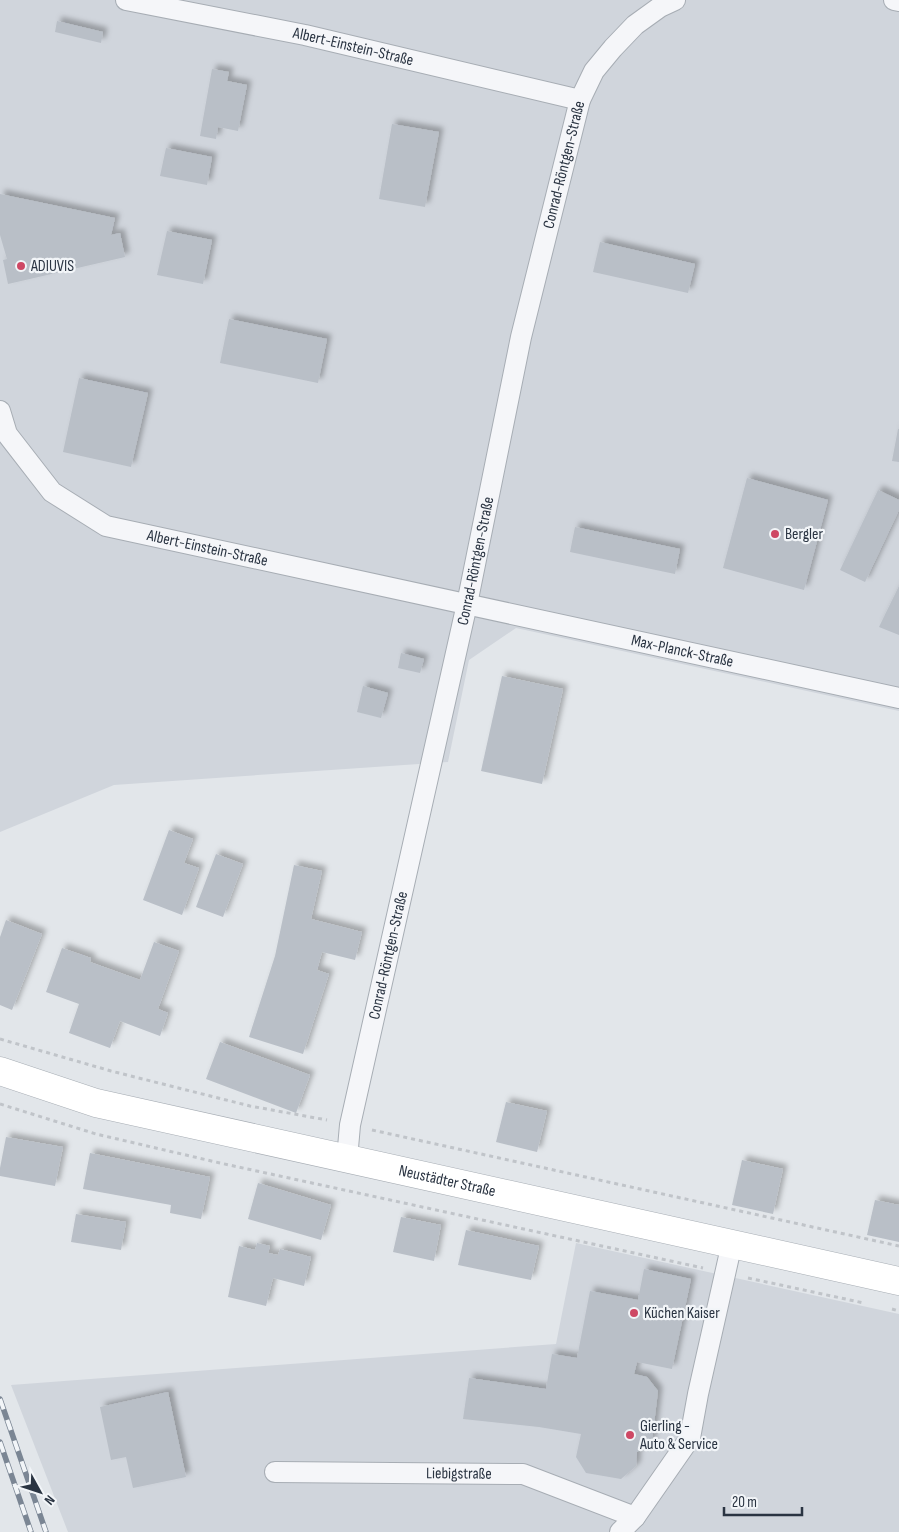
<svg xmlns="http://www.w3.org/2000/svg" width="899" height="1532" font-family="'Sofia Sans Condensed',sans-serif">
<defs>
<filter id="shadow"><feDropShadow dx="4.5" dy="-4.5" stdDeviation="2.5" flood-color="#0004"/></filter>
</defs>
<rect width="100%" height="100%" fill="#e2e6ea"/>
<g fill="#d0d5dc">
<path d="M0,0h899v711l-383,-83 -47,32 -21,102 -334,23 -114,47z"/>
<path d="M576,1243l323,71v218h-831l-57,-147 545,-41z"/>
</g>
<g fill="#b9bfc7" filter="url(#shadow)">
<path d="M57,21l46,11 -2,11 -46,-11z"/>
<path d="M212,69l17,3 -2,9 20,4 -9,46 -20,-4 -2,12 -16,-3z"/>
<path d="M392,124l47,8 -14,75 -46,-8z"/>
<path d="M166,148l46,9 -5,28 -47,-9z"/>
<path d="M0,194l115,24 -4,17 9,-2 5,24 -117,27 -5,-24 4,-1 -7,-24z"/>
<path d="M167,231l45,9 -9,44 -46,-9z"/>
<path d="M600,242l95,22 -7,29 -95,-21z"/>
<path d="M229,319l98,20 -9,44 -98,-20z"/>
<path d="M79,378l69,15 -17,74 -68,-15z"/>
<path d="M898,429h1v33l-7,-1z"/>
<path d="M747,478l81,22 -24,90 -81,-22z"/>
<path d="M878,490l21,10v10l-34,72 -25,-12z"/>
<path d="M575,527l105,22 -5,25 -105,-22z"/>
<path d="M899,586v49l-20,-8z"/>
<path d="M401,653l23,6 -4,14 -22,-5z"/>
<path d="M502,676l61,13 -21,95 -61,-13z"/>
<path d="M363,686l25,7 -7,25 -24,-6z"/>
<path d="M169,830l24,9 -9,24 15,5 -17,47 -39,-15z"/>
<path d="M216,854l27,10 -20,53 -27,-10z"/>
<path d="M294,865l28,6 -11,48 51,13 -7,28 -33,-8 -5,18 12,4 -26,80 -54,-17 26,-81z"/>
<path d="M6,920l36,14 -30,76 -12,-5v-68z"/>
<path d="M154,942l25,9 -21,58 10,4 -8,23 -40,-15 -10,27 -41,-15 10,-29 -33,-12 16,-44 29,10 -1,4 50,18z"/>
<path d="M220,1042l90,33 -14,38 -90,-34z"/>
<path d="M506,1102l41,9 -10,41 -41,-10z"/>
<path d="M6,1137l57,10 -8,39 -55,-10v-8z"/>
<path d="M90,1153l120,24 -9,42 -31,-6 1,-8 -88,-16z"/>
<path d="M742,1160l41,9 -10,45 -41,-9z"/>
<path d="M258,1183l73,22 -10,35 -73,-21z"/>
<path d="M875,1200l24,5v37l-32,-7z"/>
<path d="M76,1214l50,8 -5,28 -50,-8z"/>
<path d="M401,1217l40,8 -7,36 -41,-9z"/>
<path d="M466,1230l73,16 -8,34 -73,-15z"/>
<path d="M257,1243l13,3 -2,7 10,2 2,-6 31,8 -7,29 -31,-8 -7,28 -38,-9 11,-51 16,4z"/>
<path d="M644,1269l47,10 -19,90 -35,-7 -3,12 13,3 11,14 -6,50 -15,11 -1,14 -15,13 -35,-6 -10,-16 5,-23 -42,-7 -76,-8 6,-41 77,11 6,-35 25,4 13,-67 48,9z"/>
<path d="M168,1392l18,85 -53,11 -7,-31 -15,3 -11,-53z"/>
</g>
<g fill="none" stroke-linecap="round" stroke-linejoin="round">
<defs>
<g id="minor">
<path id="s1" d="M126,0l179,35 275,65"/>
<path d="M894,0l5,1"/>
<path id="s2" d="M0,411l7,23 45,58 54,34 793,172"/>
<path id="s3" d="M347,1159l3,-34 117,-521 54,-267 59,-237 14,-29 19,-23 22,-23 25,-18 15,-7"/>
<path id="s4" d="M275,1472l248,2 112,43"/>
<path d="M620,1532l15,-15 55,-79 8,-44 34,-151"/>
</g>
<g id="secondary">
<path id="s5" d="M0,1071l96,32 803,178"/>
</g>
</defs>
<use href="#minor" stroke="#a7adb4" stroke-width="22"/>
<use href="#secondary" stroke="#a7adb4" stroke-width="29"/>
<g stroke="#c0c4c9" stroke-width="3" stroke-dasharray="4 4" stroke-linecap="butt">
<path d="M0,1039l111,32 139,35 77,14"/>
<path d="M0,1104l96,30 124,29 483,105"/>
<path d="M372,1130l527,116"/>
<path d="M748,1278l116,25"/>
<path d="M892,1309l7,2"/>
</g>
<use href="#minor" stroke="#f5f6f9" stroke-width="20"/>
<use href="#secondary" stroke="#fff" stroke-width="28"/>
<defs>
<g id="rail">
<path d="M0,1399l46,133"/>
<path d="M0,1442l31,90"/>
</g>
</defs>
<use href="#rail" stroke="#7b8694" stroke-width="5.5"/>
<use href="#rail" stroke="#f2f5f8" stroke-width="4" stroke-dasharray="11" stroke-linecap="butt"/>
</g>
<g fill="#ce4864" stroke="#f2f5f8" stroke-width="2">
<circle cx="21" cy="266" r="5"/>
<circle cx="775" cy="534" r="5"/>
<circle cx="634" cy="1313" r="5"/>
<circle cx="630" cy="1435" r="5"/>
</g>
<g text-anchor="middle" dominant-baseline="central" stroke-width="4.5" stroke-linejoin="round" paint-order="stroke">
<g font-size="16" fill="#2a3442" stroke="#f2f5f8">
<text stroke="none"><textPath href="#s1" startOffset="232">Albert-Einstein-Straße</textPath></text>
<text stroke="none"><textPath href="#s3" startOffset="1018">Conrad-Röntgen-Straße</textPath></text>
<text stroke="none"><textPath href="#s2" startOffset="265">Albert-Einstein-Straße</textPath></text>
<text stroke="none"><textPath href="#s3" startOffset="612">Conrad-Röntgen-Straße</textPath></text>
<text stroke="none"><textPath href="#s2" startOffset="751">Max-Planck-Straße</textPath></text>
<text stroke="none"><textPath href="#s3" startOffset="208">Conrad-Röntgen-Straße</textPath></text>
<text stroke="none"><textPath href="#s5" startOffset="461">Neustädter Straße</textPath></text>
<text stroke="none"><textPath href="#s4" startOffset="184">Liebigstraße</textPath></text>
</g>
<g font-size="16" fill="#2a3442" stroke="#f2f5f8" text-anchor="start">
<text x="31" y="266">ADIUVIS</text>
<text x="785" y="534">Bergler</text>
<text x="644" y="1313">Küchen Kaiser</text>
<text x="640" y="1426">Gierling -<tspan x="640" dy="18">Auto &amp; Service</tspan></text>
</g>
</g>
<g transform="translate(40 1492) rotate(130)" stroke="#f2f5f8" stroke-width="4" paint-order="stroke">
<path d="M0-4L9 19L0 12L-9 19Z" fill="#2a3442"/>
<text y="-8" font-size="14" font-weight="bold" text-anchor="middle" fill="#2a3442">N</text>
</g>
<path d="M724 1507v8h78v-8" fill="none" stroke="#2a3442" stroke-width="2.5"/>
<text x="732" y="1507" font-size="15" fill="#2a3442" stroke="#f2f5f8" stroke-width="4" paint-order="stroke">20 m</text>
</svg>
